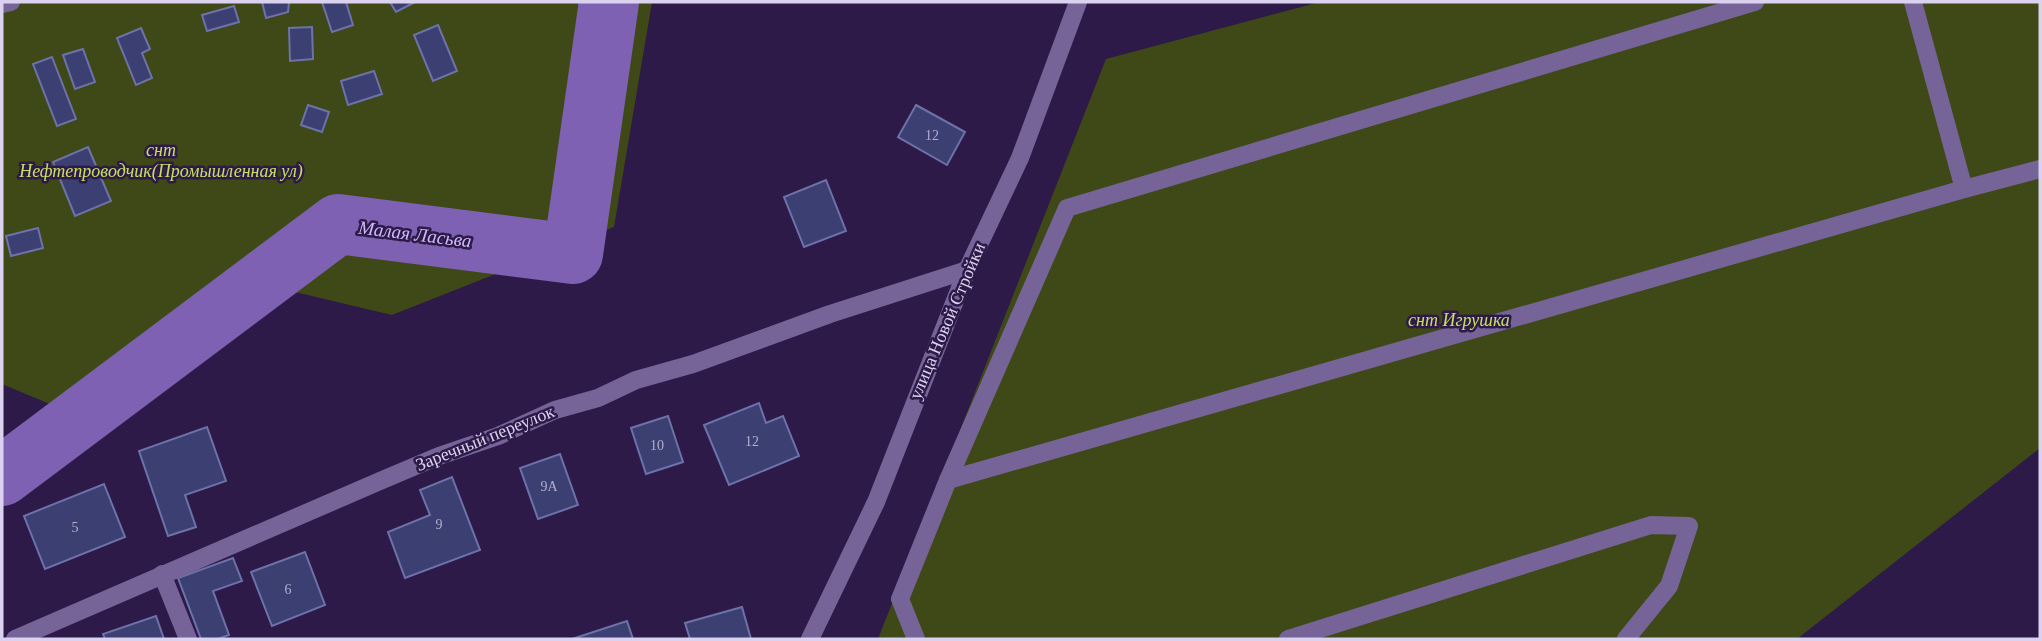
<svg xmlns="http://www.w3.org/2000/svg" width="2042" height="641" font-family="'Times New Roman',serif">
<rect width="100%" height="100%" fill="#2d1a48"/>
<g fill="#3f4917">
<path d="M2,2h650l-38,225 -222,88 -131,-31 -154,144 -105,-44z"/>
<path d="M1320,2h720v446l-243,191h-919l228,-580z"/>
</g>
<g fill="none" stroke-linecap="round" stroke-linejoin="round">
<path stroke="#7f61b3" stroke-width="60" d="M2,476l336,-252 235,30 36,-252"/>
</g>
<g fill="#3c3f71" stroke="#6d72a9" stroke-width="2">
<path d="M262,2h27l-1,10 -22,6z"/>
<path d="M322,2h24l7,23 -21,7z"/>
<path d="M390,2h25l-19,10z"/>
<path d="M234,6l5,16 -32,9 -5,-16z"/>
<path d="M438,25l19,46 -24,10 -19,-46z"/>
<path d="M312,27l1,32 -23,2 -1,-33z"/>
<path d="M141,28l9,21 -8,4 10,25 -16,7 -19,-47z"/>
<path d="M83,49l12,33 -20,7 -12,-34z"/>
<path d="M52,57l24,62 -19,7 -24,-62z"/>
<path d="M374,71l8,23 -34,11 -7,-24z"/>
<path d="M308,105l21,7 -7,20 -21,-7z"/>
<path d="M916,105l49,27 -18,33 -49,-28z"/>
<path d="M88,147l23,54 -36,15 -22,-54z"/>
<path d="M826,180l20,51 -42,16 -20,-50z"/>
<path d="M38,228l5,20 -32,8 -5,-20z"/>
<path d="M759,403l7,20 17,-7 16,40 -70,29 -25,-60z"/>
<path d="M668,416l15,46 -37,12 -15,-46z"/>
<path d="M207,427l19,54 -41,14 11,32 -28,9 -29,-85z"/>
<path d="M560,454l18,51 -40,14 -18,-51z"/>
<path d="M452,477l28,73 -75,28 -17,-46 42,-17 -10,-25z"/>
<path d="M104,484l21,53 -80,32 -21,-53z"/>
<path d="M305,552l20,53 -53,21 -21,-54z"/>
<path d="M233,558l9,23 -29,10 16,44 -11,4h-17l-23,-61z"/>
<path d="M742,607l9,32h-61l-5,-16z"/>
<path d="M156,616l8,23h-59l-2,-5z"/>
<path d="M627,621l6,18h-61z"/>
</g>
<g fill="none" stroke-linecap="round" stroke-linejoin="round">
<g stroke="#766499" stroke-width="18">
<path d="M1913,2l51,187"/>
<path d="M2,4l9,-2"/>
<path d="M948,480l1016,-291 76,-20"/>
<path d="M916,639l-16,-40 48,-119 119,-272 688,-206"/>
<path d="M1288,639l363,-114 38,1 -20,60 -43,53"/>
</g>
<g stroke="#766499" stroke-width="18">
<path d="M162,574l26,65"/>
<path d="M15,639l365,-158 59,-25 59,-20 57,-26 43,-12 38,-18 57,-16 137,-50 137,-44"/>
</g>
<path stroke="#766499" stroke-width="18" d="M810,639l66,-137 91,-232 53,-112 58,-156"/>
</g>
<g text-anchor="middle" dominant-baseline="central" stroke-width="5" stroke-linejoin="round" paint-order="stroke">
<g font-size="14" fill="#b3add0">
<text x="932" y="135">12</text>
<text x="752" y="441">12</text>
<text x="657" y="445">10</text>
<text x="549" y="486">9А</text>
<text x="439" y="524">9</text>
<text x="75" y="527">5</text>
<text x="288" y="589">6</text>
</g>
<g font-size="18" font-style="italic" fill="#c6e060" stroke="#2d1a48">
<text x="161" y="150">снт<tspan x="161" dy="21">Нефтепроводчик(Промышленная ул)</tspan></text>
<text x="1459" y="320">снт Игрушка</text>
</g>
<g font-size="18" fill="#dbd2f0" stroke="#2d1a48">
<text transform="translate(947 321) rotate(-67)">улица Новой Стройки</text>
<text transform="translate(485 438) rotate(-22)">Заречный переулок</text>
</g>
<g font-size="19" font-style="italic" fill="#cfb9fb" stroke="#2d1a48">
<text transform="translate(415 234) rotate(7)">Малая Ласьва</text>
</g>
</g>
<rect width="2042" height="641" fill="none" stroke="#dbd2f0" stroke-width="7"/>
</svg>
